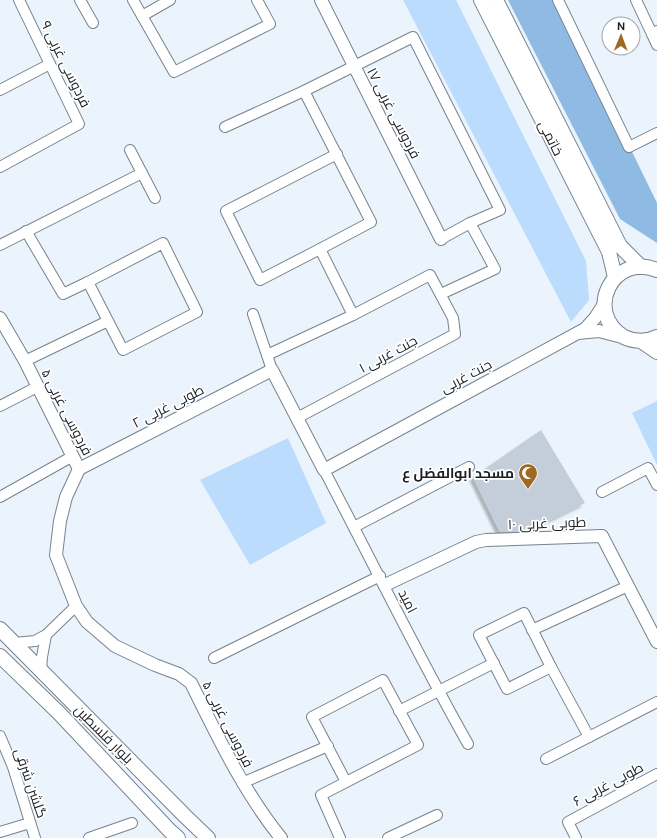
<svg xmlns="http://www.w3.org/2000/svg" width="657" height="838" font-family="'DM Sans',Cairo,sans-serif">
<defs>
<filter id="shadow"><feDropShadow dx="-3.5" dy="3.5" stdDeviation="1" flood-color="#0004"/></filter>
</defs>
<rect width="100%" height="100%" fill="#ebf4fd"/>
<g fill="#bbdcfd">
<path d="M403,0h53l130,261 3,39 -18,22z"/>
<path d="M657,401v64l-25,-52z"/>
<path d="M288,438l38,85 -76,42 -50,-85z"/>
</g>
<path fill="#8ebae4" d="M508,0h50l99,203v40l-37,-24z"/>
<path fill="#c3ceda" filter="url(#shadow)" d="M541,430l44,73 -58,28 -27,1 -27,-55z"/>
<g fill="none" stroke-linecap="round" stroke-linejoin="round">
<defs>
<g id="minor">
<path d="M80,0l13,23"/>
<path d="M133,0l41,72 96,-48 -13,-24"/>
<path d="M558,0l71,147 28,-14"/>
<path d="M636,0l16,34"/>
<path d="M142,16l28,-16"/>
<path d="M657,31l-5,3 5,11"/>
<path d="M0,90l50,-26"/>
<path d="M304,91l67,131 -51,27"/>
<path d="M225,127l79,-36 109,-54 87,173 -30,13"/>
<path d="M130,150l25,48"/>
<path d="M337,154l-111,57 34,69 60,-31 33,66"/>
<path d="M0,167l79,-43 -60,-124"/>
<path d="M26,231l37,63 25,-12"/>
<path d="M441,239l29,-16 25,46 -54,25"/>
<path d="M0,245l142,-72"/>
<path d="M253,314l14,41"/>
<path d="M25,361l83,-40 -20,-39 75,-39 34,69 -74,38 -15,-29"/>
<path d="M272,370l-5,-15 86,-40 77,-40 23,43 2,16 -158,84"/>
<path d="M0,406l37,-19"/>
<path d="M324,470c48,91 93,184 144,274"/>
<path d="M602,492l46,-24 9,17"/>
<path d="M0,497l73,-41"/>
<path d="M354,527l115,-60"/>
<path d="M524,613l27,54 -44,22 -28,-54z"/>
<path d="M532,630l96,-44"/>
<path d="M14,643l21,-2 11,-6 30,-29"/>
<path d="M214,658l166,-82"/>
<path d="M551,667l38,70"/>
<path d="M41,670l1,-13 4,-22"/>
<path d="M399,711l95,-48"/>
<path d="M0,736l13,31 22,71"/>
<path d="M546,759l111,-57"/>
<path d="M242,783l86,-37"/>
<path d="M0,832l30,-9"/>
<path d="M89,838l43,-15"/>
<path d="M340,838l-19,-43 97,-50 -35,-65 -71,37 34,65"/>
<path d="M388,838l49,-23"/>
<path d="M576,838l-8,-16 89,-48"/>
</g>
<g id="tertiary">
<path d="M321,0l120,239"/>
<path d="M0,318l25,43 54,108 -13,28 -6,24 -4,34 20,51 11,16 28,24 40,19 24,9 12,9c27,54 52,108 90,155"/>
<path d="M578,333l21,-2 27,7"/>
<path d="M79,469l193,-99 52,100 261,-141 10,-11 9,-14"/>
<path d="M385,585l91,-43 10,-2 116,-4 55,106"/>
</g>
<g id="secondary">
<path d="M481,0l128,252 6,25"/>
<path d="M496,0l124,246 21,21"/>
<path d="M657,270c-44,-18 -74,42 -33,67 10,5 23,5 33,0"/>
<path d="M641,341l16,11"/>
<path d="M0,629l185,187 23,22"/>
<path d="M0,656l59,57 111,118 8,7"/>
</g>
</defs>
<use href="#minor" stroke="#77828c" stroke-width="12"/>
<use href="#tertiary" stroke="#77828c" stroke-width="14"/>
<use href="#secondary" stroke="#77828c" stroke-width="16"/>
<use href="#minor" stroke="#fff" stroke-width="10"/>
<use href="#tertiary" stroke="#fff" stroke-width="12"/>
<use href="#secondary" stroke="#fff" stroke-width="14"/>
</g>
<defs>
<symbol id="mosque-pin" viewBox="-11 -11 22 30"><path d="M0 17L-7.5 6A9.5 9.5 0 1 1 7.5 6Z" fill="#9f6923" stroke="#fff"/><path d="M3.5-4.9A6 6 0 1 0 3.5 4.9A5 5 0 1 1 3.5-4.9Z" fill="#fff"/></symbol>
</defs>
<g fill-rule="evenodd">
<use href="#mosque-pin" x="517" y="462" width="22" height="30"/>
</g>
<g text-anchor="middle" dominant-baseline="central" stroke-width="3.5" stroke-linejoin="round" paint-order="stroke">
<g font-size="14" fill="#1b1f23" stroke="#fff">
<text transform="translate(66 64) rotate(64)">فردوسی غربی ۹</text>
<text transform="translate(394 113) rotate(63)">فردوسی غربی ۱۷</text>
<text transform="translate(551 138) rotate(63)">خاتمی</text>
<text transform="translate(388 354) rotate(-28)">جنت غربی ۱</text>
<text transform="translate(466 376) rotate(-28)">جنت غربی</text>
<text transform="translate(168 406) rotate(-27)">طوبی غربی ۲</text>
<text transform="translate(67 412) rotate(63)">فردوسی غربی ۵</text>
<text transform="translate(547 523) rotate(-2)">طوبی غربی ۱۰</text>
<text transform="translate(408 601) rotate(63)">امید</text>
<text transform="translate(228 724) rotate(63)">فردوسی غربی ۵</text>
<text transform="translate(104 734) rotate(45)">بلوار فلسطین</text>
<text transform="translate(31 783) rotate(71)">گلشن شرقی</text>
<text transform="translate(608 784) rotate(-28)">طوبی غربی ۶</text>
</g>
<g font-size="14" font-weight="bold" fill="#1b1f23" stroke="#fff" text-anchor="end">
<text x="514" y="473">مسجد ابوالفضل ع</text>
</g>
</g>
<g transform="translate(621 36) rotate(1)"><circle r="19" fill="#ffffff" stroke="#a4a5a7"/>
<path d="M0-3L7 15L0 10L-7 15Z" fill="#9f6923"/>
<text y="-6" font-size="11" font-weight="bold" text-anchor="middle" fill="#1b1f23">N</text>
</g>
</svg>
